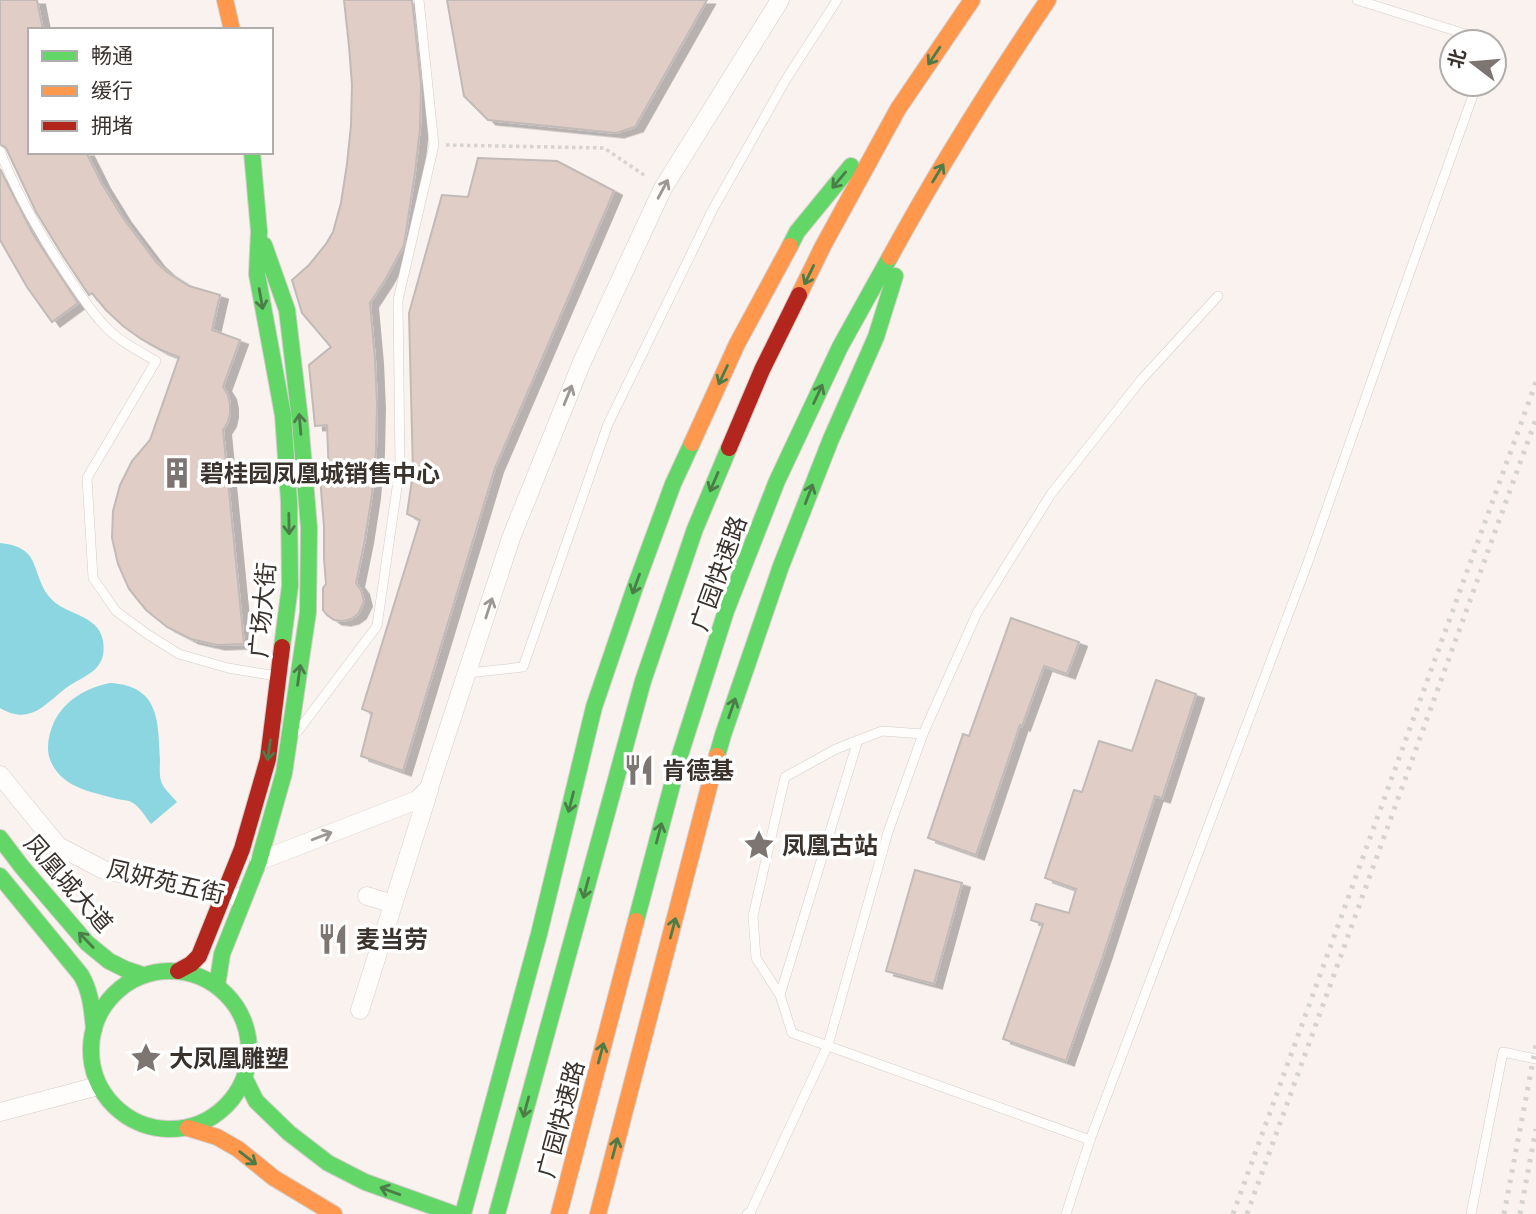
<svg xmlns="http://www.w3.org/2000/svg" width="1536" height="1214" font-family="Mulish,'Noto Sans SC',sans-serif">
<defs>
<filter id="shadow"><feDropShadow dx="8" dy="4.5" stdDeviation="0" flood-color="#0004"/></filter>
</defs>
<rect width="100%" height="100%" fill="#f9f2ee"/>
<g fill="#8bd6e1">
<path d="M0,543c40,4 31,26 47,51 16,23 51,18 56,47 5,30 -19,34 -37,47 -21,16 -36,38 -66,20z"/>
<path d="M110,683c49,3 48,36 50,76 0,6 -1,15 1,22 2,7 11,15 16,21l-26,22c-5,-6 -11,-17 -18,-21 -4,-3 -11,-3 -16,-4 -24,-7 -52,-10 -65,-35 -7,-13 -4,-28 2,-42 11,-22 32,-34 56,-39z"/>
</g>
<g fill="#e0cec6" stroke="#c1bab7" stroke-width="2" filter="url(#shadow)">
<path d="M0,0h37l6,30h-13v122h56l16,32 21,34 34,45 10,9 22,14 31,9 -8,35 28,10 -17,47 5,8 2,9v9l-2,9 -5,8 21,214 -27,1 -26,-6 -24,-12 -21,-17 -17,-21 -11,-25 -6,-26 1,-27 7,-26 12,-24 18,-21 29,-83 -18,-7 -20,-11 -18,-13 -17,-16 -14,-17 -3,2 -26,-39 -27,-44 -30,-64 -6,-4z"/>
<path d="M344,0h68l9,84 -1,44 -5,44 -11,73 -19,35 -15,23 5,56 2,45 -1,45 -4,45 -7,45 -9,44 5,7 3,12 -6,12 -7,5 -8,2 -9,-1 -7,-5 -4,-5v-22l3,-4 -2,-26v-31l-4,-50 9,-1 -2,-51 -12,1 -6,-61 22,-18 -29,-34 -10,-33 17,-15 17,-21 7,-12 8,-29 6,-39 4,-39 1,-40 -3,-39z"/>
<path d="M447,0h260l-72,127 -19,6 -128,-13 -24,-24z"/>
<path d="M478,158l79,3 57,30 -119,277 -92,303 -42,-15 11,-43 -10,-4 58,-189 -13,-6 6,-41 -4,-160 33,-118 26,2z"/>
<path d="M0,169l33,65 45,69 -26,19 -25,-35 -27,-47z"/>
<path d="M1011,618l68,24 -12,32 -23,-8 -22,60 -2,-1 -44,130 -48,-17 35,-104 6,2z"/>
<path d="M1156,680l40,14 -34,104 -7,-2 -52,160 -37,105 -63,-22 40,-115 -12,-4 5,-16 33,9 7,-24 -31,-11 29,-88 8,2 17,-51 33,10z"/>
<path d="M915,870l47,13 -28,101 -48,-13z"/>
</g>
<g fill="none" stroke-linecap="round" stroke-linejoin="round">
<defs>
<g id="lane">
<path d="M1357,0l134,42"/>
<path d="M0,151c17,44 41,85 67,124 11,16 22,34 36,49 14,16 34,26 53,37l-69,117 6,100 23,33 31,23 32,20 49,14 48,8"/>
<path d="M468,673l55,-6 85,-243 105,-215 72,-128 52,-81"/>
<path d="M298,731l79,-105 23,-159 -2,-167 36,-155 -15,-145"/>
<path d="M923,734l-41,-3 -46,18 -51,28 -32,139 3,42 24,37 12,38 298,107"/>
<path d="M780,995l78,-255"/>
<path d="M747,1214l4,-3 77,-166 60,-213 35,-98 54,-121 74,-119 90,-114 77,-84"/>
<path d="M1066,1214l24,-74 218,-578 94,-268 75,-210"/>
<path d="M1471,1214l32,-162 33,7"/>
</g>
<g id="street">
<path d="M0,775l58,71 46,24 130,26"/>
<path d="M259,861l158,-61 12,-12 82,-250 71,-176 81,-174 117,-188"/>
<path d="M367,896l26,8"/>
<path d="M360,1010l69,-220"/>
<path d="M0,1112l98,-26"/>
</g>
<g id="fast">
<path d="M252,152l7,79 -2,43 26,141 6,86 1,85 -8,61"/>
<path d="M790,246l7,-14 54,-66"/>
<path d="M717,756l6,-21 58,-169 50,-127 45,-102 19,-61"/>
<path d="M0,838l22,29 65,76 22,18 16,8 18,6"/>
<path d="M0,876l81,99c10,17 11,35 13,54"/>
<path d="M636,921l44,-166 46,-144 51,-130 63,-134 50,-90"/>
<circle cx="170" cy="1050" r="79"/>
<path d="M217,986l5,-32 37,-93 25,-88 24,-161 1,-84 -9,-108 -13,-110 -23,-65"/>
<path d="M245,1079l11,22 33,32 39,30 37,19 89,32"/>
<path d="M463,1214l76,-280 55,-227 40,-117 39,-106 19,-41"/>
<path d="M497,1214l146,-533 52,-152 34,-81"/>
</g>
<g id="slow">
<path d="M225,0l7,30"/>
<path d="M890,257c48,-88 102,-174 158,-257"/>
<path d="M799,295l24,-49 75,-137 74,-109"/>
<path d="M692,443l45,-99 53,-98"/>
<path d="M188,1128l29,9 21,12 36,29 60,36"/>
<path d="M559,1214l77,-293"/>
<path d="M598,1214l119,-458"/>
</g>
<g id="jam">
<path d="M729,448l33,-78 37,-75"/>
<path d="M178,971l13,-7 8,-8 43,-107 26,-90 14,-112"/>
</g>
</defs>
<use href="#lane" stroke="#d4cdc9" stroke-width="10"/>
<use href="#street" stroke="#d4cdc9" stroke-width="19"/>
<use href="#fast" stroke="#d4cdc9" stroke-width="18"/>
<use href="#slow" stroke="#d4cdc9" stroke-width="18"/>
<use href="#jam" stroke="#d4cdc9" stroke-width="18"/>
<path stroke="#d6d3d1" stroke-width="3.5" stroke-dasharray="3.5 3.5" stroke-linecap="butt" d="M446,145l158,3 43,29"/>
<use href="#lane" stroke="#fefdfc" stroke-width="9"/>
<use href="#street" stroke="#fefdfc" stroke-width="18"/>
<use href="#fast" stroke="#63d668" stroke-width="16"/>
<use href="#slow" stroke="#ff974d" stroke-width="16"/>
<use href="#jam" stroke="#b3261e" stroke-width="16"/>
<g stroke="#d5d3d2" stroke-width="5" stroke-dasharray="3.5 7" stroke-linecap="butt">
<path d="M1233,1214l303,-832"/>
<path d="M1247,1214l289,-795"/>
<path d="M1504,1214l32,-169"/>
<path d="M1520,1214l16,-85"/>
</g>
</g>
<defs><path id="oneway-shaft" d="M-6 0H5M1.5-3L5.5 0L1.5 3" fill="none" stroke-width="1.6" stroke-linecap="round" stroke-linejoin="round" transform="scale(1.75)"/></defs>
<g stroke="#4c7c48">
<use href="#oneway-shaft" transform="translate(934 56) rotate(124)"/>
<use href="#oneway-shaft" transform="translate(938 173) rotate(-59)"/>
<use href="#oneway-shaft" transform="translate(839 180) rotate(130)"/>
<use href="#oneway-shaft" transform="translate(809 275) rotate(116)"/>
<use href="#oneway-shaft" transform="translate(261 299) rotate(80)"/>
<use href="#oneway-shaft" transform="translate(723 375) rotate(115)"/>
<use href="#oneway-shaft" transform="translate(818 394) rotate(-65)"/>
<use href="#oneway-shaft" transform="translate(300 424) rotate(-95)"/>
<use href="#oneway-shaft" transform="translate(714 482) rotate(113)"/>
<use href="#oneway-shaft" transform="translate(809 494) rotate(-69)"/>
<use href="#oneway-shaft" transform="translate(289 524) rotate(89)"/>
<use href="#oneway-shaft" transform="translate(636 584) rotate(110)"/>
<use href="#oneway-shaft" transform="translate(299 675) rotate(-82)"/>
<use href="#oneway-shaft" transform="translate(732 708) rotate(-71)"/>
<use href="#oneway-shaft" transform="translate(269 750) rotate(98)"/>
<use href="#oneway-shaft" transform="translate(571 802) rotate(104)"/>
<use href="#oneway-shaft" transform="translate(659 833) rotate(-75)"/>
<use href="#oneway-shaft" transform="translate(586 888) rotate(105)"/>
<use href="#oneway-shaft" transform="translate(673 928) rotate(-75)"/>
<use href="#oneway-shaft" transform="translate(86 940) rotate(-134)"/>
<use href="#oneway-shaft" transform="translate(601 1053) rotate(-75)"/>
<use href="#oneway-shaft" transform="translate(526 1107) rotate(105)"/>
<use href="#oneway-shaft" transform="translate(615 1148) rotate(-75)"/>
<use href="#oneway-shaft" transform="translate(248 1158) rotate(38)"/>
<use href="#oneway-shaft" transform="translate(390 1191) rotate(-160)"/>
</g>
<g stroke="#9c9894">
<use href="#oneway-shaft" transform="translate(663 189) rotate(-62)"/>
<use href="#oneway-shaft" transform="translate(568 395) rotate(-68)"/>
<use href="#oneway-shaft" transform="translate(489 608) rotate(-72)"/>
<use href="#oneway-shaft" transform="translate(322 836) rotate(-21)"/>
</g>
<defs>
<symbol id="building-bare" viewBox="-9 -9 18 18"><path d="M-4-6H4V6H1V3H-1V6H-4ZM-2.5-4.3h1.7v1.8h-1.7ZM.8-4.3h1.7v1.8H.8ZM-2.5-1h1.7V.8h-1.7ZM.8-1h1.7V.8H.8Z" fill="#7c7571" stroke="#fff" stroke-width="2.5" paint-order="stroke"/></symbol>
<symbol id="restaurant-bare" viewBox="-9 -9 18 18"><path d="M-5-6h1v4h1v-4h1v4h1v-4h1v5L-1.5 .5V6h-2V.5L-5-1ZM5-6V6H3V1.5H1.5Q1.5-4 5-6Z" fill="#7c7571" stroke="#fff" stroke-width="2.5" paint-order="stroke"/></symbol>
<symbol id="sight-bare" viewBox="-9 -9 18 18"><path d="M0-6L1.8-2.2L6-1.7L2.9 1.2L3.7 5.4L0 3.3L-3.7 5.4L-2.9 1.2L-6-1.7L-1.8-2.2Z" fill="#7c7571" stroke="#fff" stroke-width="2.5" paint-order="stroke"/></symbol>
</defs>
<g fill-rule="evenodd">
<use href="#building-bare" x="155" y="451" width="44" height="44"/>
<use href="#restaurant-bare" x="617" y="748" width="44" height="44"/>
<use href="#sight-bare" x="737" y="823" width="44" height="44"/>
<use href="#restaurant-bare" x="311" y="917" width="44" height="44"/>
<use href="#sight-bare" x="124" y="1036" width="44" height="44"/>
</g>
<g text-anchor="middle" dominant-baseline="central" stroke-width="7" stroke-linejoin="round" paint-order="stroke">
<g font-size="24" font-weight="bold" fill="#39322d" stroke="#fff" text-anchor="start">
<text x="200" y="473">碧桂园凤凰城销售中心</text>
<text x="662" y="770">肯德基</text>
<text x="782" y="845">凤凰古站</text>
<text x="356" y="939">麦当劳</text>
<text x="169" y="1058">大凤凰雕塑</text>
</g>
<g font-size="24" fill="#39322d" stroke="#fff">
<text transform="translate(718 573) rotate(-70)">广园快速路</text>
<text transform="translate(262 610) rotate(-85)">广场大街</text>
<text transform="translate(166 881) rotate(13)">凤妍苑五街</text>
<text transform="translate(69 883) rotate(49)">凤凰城大道</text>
<text transform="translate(560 1119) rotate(-75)">广园快速路</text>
</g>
</g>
<rect x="28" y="28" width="245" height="126" fill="#ffffff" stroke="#b0adab" stroke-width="2"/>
<rect x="42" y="51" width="35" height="10" fill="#63d668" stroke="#b0adab" stroke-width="2"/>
<text x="91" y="63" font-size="21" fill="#39322d">畅通</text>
<rect x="42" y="86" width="35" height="10" fill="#ff974d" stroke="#b0adab" stroke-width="2"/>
<text x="91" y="98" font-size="21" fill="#39322d">缓行</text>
<rect x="42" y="121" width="35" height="10" fill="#b3261e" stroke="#b0adab" stroke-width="2"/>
<text x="91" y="133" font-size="21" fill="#39322d">拥堵</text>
<g transform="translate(1473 63) rotate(286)"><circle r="33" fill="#ffffff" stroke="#b0adab" stroke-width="2"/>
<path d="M0-5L12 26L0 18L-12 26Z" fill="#7c7571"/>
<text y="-10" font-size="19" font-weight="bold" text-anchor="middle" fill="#39322d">北</text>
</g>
</svg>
